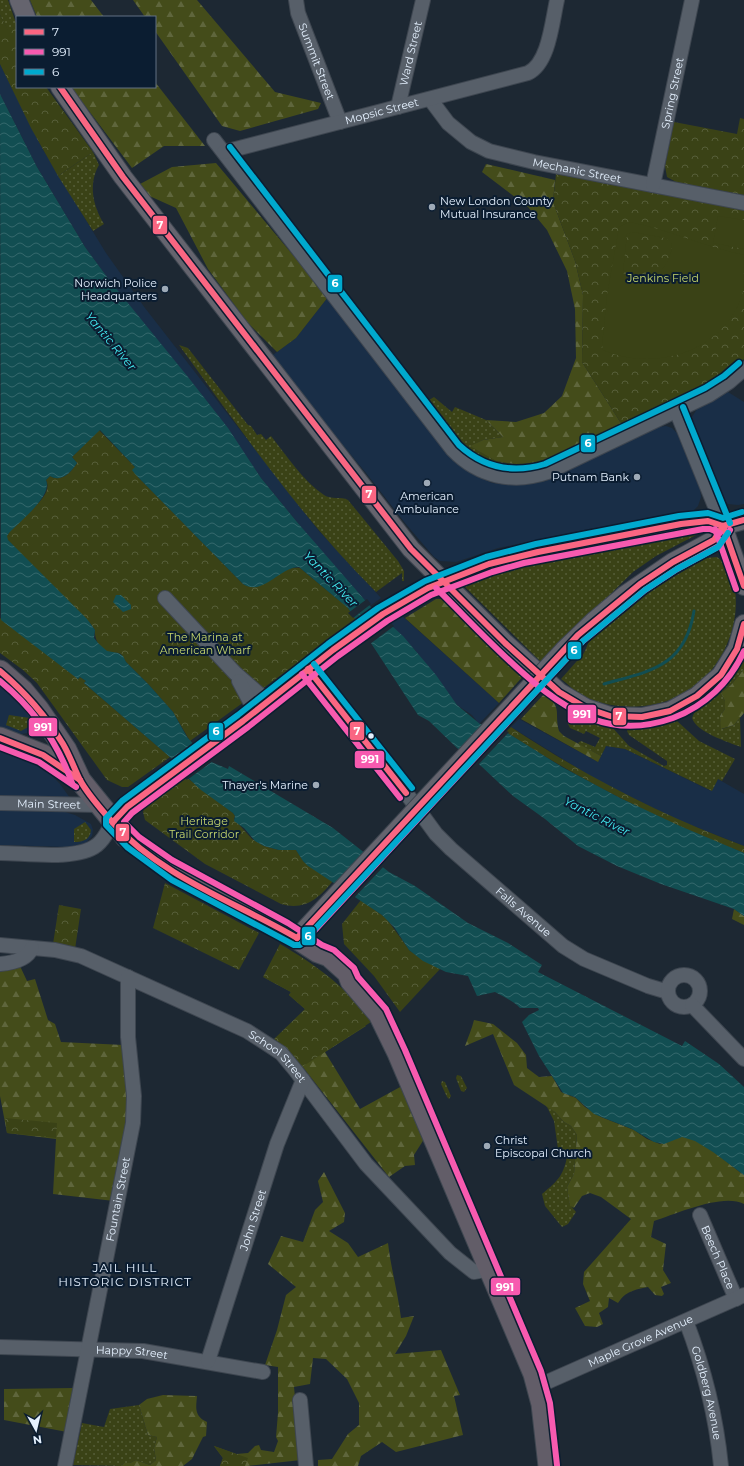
<svg xmlns="http://www.w3.org/2000/svg" width="744" height="1466" font-family="Montserrat,sans-serif">
<defs>
<pattern id="grass-dots" width="8" height="8" patternUnits="userSpaceOnUse"><rect width="8" height="8" fill="#3a4216"/><path d="M2 2h.1M6 6h.1" fill="none" stroke="#565e39" stroke-width="1.8" stroke-linecap="round"/></pattern>
<pattern id="forest-firs" width="22" height="20" patternUnits="userSpaceOnUse"><rect width="22" height="20" fill="#444c1a"/><path d="M5 1l3.5 6h-7zM16 11l3.5 6h-7z" fill="#5f663c"/></pattern>
<pattern id="park-crowns" width="20" height="18" patternUnits="userSpaceOnUse"><rect width="20" height="18" fill="#3a4216"/><path d="M2 6a3 3 0 1 1 6 0M12 15a3 3 0 1 1 6 0" fill="none" stroke="#565e39"/></pattern>
<pattern id="water-waves" width="16" height="10" patternUnits="userSpaceOnUse"><rect width="16" height="10" fill="#124e52"/><path d="M0 5q4-4 8 0t8 0" fill="none" stroke="#34686c"/></pattern>
</defs>
<rect width="100%" height="100%" fill="#1d2833"/>
<g fill="#192e47">
<path d="M0,64l42,84 64,105 39,55 173,222 63,68 -11,8 -41,-45 -68,-83 -46,-66 -101,-125 -29,-40 -48,-80 -37,-73z"/>
<path d="M328,297l121,159 13,11 16,10 14,6 17,2h13l24,-4 113,-54 7,-1 6,2 5,5 23,56 1,8 -3,9 -9,9 -56,10 -44,4 -91,19 -42,14 -16,-1 -6,-4 -29,-34 -39,-50 -96,-116 26,-19z"/>
<path d="M728,392l16,10v102l-6,1 -10,-1 -10,-10 -27,-68 1,-9 5,-8z"/>
<path d="M401,615l98,88 -20,21 -7,-9 -15,-10 -42,-55 -26,-26z"/>
<path d="M0,682l34,38 -2,9 -4,4 -7,1 -21,-7z"/>
<path d="M519,719l79,43 8,-16 19,3 86,42 7,-12 26,15v52l-66,-26 -78,-38 -89,-55z"/>
<path d="M0,749l32,12 11,6 17,17 10,14 -70,-1z"/>
<path d="M0,809l65,3 10,3 16,9 2,6 -1,6 -6,7 -18,4 -68,-2z"/>
</g>
<g fill="url(#grass-dots)">
<path d="M0,0h8l9,26 -9,5 -8,-16z"/>
<path d="M93,152l6,13c-11,19 -6,41 5,59l-11,7 -35,-55z"/>
<path d="M179,345l9,3 60,77 3,1 6,9 4,-1 5,6 5,-4c16,20 32,45 53,59 7,5 17,1 24,5l50,61 6,10v10h-2v-8l-26,19c-75,-74 -135,-162 -197,-247z"/>
<path d="M434,397l18,15 3,-5 31,13 17,17 -20,3 -12,6 25,15 17,3v8c-7,-2 -14,-3 -21,-5 -29,-10 -48,-42 -66,-65z"/>
<path d="M707,526v3l-7,4 -44,23 -23,16 -92,90 -76,-75 1,-6 21,-10z"/>
<path d="M717,557c13,10 15,17 18,33 6,40 -18,89 -56,106 -29,14 -65,14 -94,1 -9,-4 -17,-13 -24,-18l23,-26 6,-14 49,-42 67,-39z"/>
<path d="M744,655v14l-13,16 -10,8 4,8v8l-5,7 2,13 12,-4 6,-7 1,29c-13,-5 -45,-15 -49,-29l4,-9 29,-24z"/>
<path d="M9,715l21,3v8l-9,5 -15,-6z"/>
<path d="M573,715l39,12 17,19 35,20 3,-1v-4l-38,-26 -2,-4 2,-5 27,-1 21,-4 22,20 36,18 -13,22 -4,-2 -6,12 -87,-42 -19,-3 -5,10 -21,-11 -2,-2 3,-2 14,6 5,-9 -14,-7 -2,3 -14,-6 -3,-6 2,-5z"/>
<path d="M85,822l6,8c-1,10 -8,12 -17,12v-13z"/>
<path d="M457,1075l4,1 6,12 -3,4 -3,-1 -5,-13z"/>
<path d="M442,1081l3,1 6,14 -2,3 -2,-2 -6,-13z"/>
<path d="M546,1105l9,7 9,10 7,4 6,9 -3,39 -7,13 3,18 6,7 -8,12 -6,3 -17,-21 -3,-12c17,-14 22,-19 26,-42l-10,-3 -4,-28z"/>
<path d="M139,1405l9,30 9,2 -3,11 2,12 -6,5 -14,-5 -6,3h-6l-3,3 -48,-1 9,-42 22,4 6,-18z"/>
</g>
<g fill="url(#forest-firs)">
<path d="M30,0h61l13,17h-67z"/>
<path d="M133,0h64l78,92 46,11 -3,6 -78,22 -18,-5 -67,-95v-14h-10z"/>
<path d="M155,82l50,64h-41l-32,22 -61,-81h84z"/>
<path d="M216,163l112,134 -32,41 -19,14 -29,-29 -40,-54 -32,-61 -31,-14 -5,-10 32,-17z"/>
<path d="M486,164l69,16 -2,22 22,59 8,34 -1,67 42,66 -78,37 -33,7v-8l-17,-3 -26,-15 13,-6 20,-3 -17,-17 30,2 28,-9 18,-17 14,-38 -1,-49 -8,-38 -20,-41 -19,-23 -46,-35z"/>
<path d="M436,599h9l80,75 -26,29 -94,-85z"/>
<path d="M744,669v44l-10,12 -13,4 -1,-13 5,-7v-8l-4,-8 10,-8z"/>
<path d="M545,693c18,17 9,18 14,38l5,5 37,20 -3,6 -77,-43z"/>
<path d="M734,909l10,7v9l-12,-6z"/>
<path d="M20,966l7,15 8,-2 13,41 7,4 6,18 63,3 3,49 -1,24 -12,83 -61,-7 3,-55 -49,-6 -7,-37v-126z"/>
<path d="M263,977l103,49 -41,26 35,57 42,-23 22,53 -10,16 1,10 -10,1 -16,11 -87,-111 -9,-15 12,-42 -16,-14 2,-3z"/>
<path d="M474,1020l19,4 24,19 9,12 1,13 12,9 13,-1 9,16 15,6 9,9 16,10 33,13 13,9 13,5c7,-2 14,-6 21,-7 16,-2 50,29 63,38v29c-22,-11 -67,10 -90,17l-3,16 15,7 -3,26 8,13 -10,4 3,7 -2,2 -7,-1 -7,-8c-14,3 -22,4 -30,16l-9,-5 -1,9 -9,6 4,11 -6,3 -12,-1 -10,-18 15,-7 -7,-17 1,-12 47,-53 -30,-22 -11,-4 -8,3 -8,12 -4,-2 -3,-19 7,-13 3,-39 -6,-9 -7,-4 -9,-10 -41,-27 -21,-51 -28,12c3,-9 7,-17 9,-26z"/>
<path d="M324,1172l21,41 -1,9 -15,9 19,12 10,14 30,-14c3,26 10,50 13,75l13,-2 -8,20 -11,18 46,-4 19,45 -6,1 9,39 -67,17 -14,-10 -21,14 -3,10h-40v-6l14,-1 16,-25 11,-9v-22l-12,-24 -21,-20 -13,-1 -3,26 -16,3 7,73 -54,6h-27l3,-8 -9,-12 22,8 12,-1 7,-7 4,-1 2,5 13,2 4,-11 -2,-4 2,-24v-46l-13,-2 12,-35 9,-35 10,-8 -28,-23 13,-28 22,6 12,-32 8,-8 -5,-21z"/>
<path d="M75,1388l-8,44 -63,-12v-31z"/>
<path d="M163,1395l34,1c-1,12 -3,20 10,26l-1,14 -3,1 -11,22 -9,7h-62l3,-3h6l6,-3 14,5 6,-5 -2,-12 3,-11 -9,-2 -9,-30 8,-6z"/>
</g>
<g fill="url(#park-crowns)">
<path d="M0,15l8,15 9,-4v61h29l47,65 -35,24 -27,-48 -31,-64z"/>
<path d="M740,118l4,1v76l-68,-13 -9,-5 -2,-11 9,-44 63,12z"/>
<path d="M556,174l188,36v149c-30,32 -81,50 -120,69l-42,-66 1,-67 -8,-34 -22,-59z"/>
<path d="M99,430l36,37 3,10 9,9 96,98c23,11 35,-20 57,-16l47,39 10,13 -167,121 -17,-29 -24,-27 -23,-23 -5,-8c-4,-2 -5,-1 -9,-1 -11,0 -18,-14 -17,-23l-5,-7 -42,-40 -42,-45c6,-17 50,-39 40,-58l4,-4c12,7 21,-4 27,-13l-5,-6z"/>
<path d="M0,618l78,61 2,-2 6,4 -2,2 86,74 -42,30h-6l-15,-7 -70,-97 -14,-13 -23,-17z"/>
<path d="M511,727c74,49 150,88 233,119v7c-83,-32 -163,-72 -238,-121z"/>
<path d="M186,777l47,36 2,3 -1,3 18,20 12,7 15,4h17l8,12 29,19c-14,17 -28,30 -52,23l-76,-40 -60,-44 -2,-8 2,-5z"/>
<path d="M165,883l94,50 -20,37 -86,-42z"/>
<path d="M361,900l25,18 24,33 30,18 -40,43 -26,-36 -30,-32 -2,-20z"/>
<path d="M59,905l22,4 -6,40 -22,-5z"/>
<path d="M280,944c36,21 67,43 91,78l-69,45 -14,-15 -14,-13 31,-30 -16,-14 2,-3 -28,-15z"/>
<path d="M5,1118l52,5 -1,15 -49,-5z"/>
<path d="M214,1446l34,12 -3,8h-25l3,-8z"/>
</g>
<g fill="#3a4216" fill-rule="evenodd">
<path d="M718,216l26,4v29l-31,-6z"/>
<path d="M629,222c39,7 76,25 115,33 0,11 0,26 -1,37 -17,59 -87,81 -140,58l-1,-5 5,-50 11,-62 1,-6zM633,232l32,6 7,5c0,25 -22,43 -46,35l-3,-6 4,-38z"/>
</g>
<g fill="url(#water-waves)">
<path d="M0,94l37,73 48,80 25,34 78,96 40,51 33,50 36,44 73,84 33,30 33,39 21,30 23,19 26,8 56,35 58,31 60,28 64,27v63l-10,-7 -73,-25 -44,-18 -39,-20 -33,-27 -32,-23 -32,-30 -24,-18 -28,-27 -11,-6 -70,-107 -49,-41c-19,0 -37,30 -56,17l-108,-110 -3,-4 3,-3 -35,-37 -28,27 5,6c-6,9 -15,20 -27,13l-4,4c7,16 -27,42 -37,53l-2,3 1,4 79,79 8,11 -1,8 4,5 9,8 11,2 5,3 3,6 23,23 24,27 14,25 22,24 19,8 1,-3 104,62 56,44 26,14 53,37 40,20 34,22 -4,7 144,74 3,-5 34,23 25,23v88l-31,-23 -18,-11 -13,-4 -18,7 -10,-2 -22,-13 -38,-15 -19,-17 -12,-4 -24,-37 -17,-34 7,-7 10,-5 -1,-2h-18c-7,-7 -16,-11 -25,-16l-18,4 -9,-20 -22,-4 -23,-11 -14,-11 -15,-23 -12,-12 -74,-49 -5,-5 -7,-11h-17l-15,-4 -9,-5 -11,-13 -10,-7 1,-5 -2,-3 -32,-23 -15,-14 -15,-18 -87,-75 2,-2 -6,-4 -2,2 -77,-59z"/>
<path d="M116,595h5l10,10v4l-8,3 -10,-10z"/>
</g>
<g fill="#1d2833">
<path d="M367,599l4,5 -18,14 -5,-5z"/>
<path d="M375,608l19,18 -24,18 -15,-22z"/>
<path d="M485,723l24,9 -31,33 -19,-14z"/>
<path d="M194,742l19,19 -26,19 -17,-20z"/>
<path d="M366,851l18,15 -30,32 -19,-13z"/>
</g>
<g fill="none" stroke-linecap="round" stroke-linejoin="round">
<path stroke="#124e52" stroke-width="3" d="M604,684c46,-13 81,-17 90,-73"/>
<path stroke="#3b4651" stroke-width="14" stroke-dasharray="14 7" stroke-linecap="butt" d="M346,716l60,77"/>
<defs>
<g id="minor">
<path id="s1" d="M296,0l2,13 42,109"/>
<path id="s2" d="M430,99l18,24 23,19 18,9 45,11 210,41"/>
<path id="s3" d="M398,107l25,-107"/>
<path d="M214,140l239,310c26,27 61,34 95,22l161,-77 20,-13 15,-13"/>
<path id="s4" d="M224,152l304,-79c21,-10 24,-51 29,-73"/>
<path id="s5" d="M653,185l39,-185"/>
<path d="M676,410l47,116"/>
<path d="M165,598l70,75 32,28"/>
<path d="M308,669l38,47"/>
<path d="M239,681l16,30"/>
<path id="s6" d="M406,793l30,41 15,15 112,97 21,13 64,27 20,6"/>
<path id="s7" d="M0,803l99,2"/>
<path d="M0,853c25,0 77,8 97,-8 8,-6 11,-15 16,-23"/>
<path id="s8" d="M0,945l55,5 26,6 166,75 34,22 15,18 70,93 84,89 24,19 16,-3"/>
<path d="M0,964c12,-1 27,-4 32,-16"/>
<circle cx="684" cy="991" r="16"/>
<path d="M692,1005l52,54"/>
<path id="s9" d="M700,1215l36,84"/>
<path id="s10" d="M686,1321c18,47 30,94 35,145"/>
<path id="s11" d="M0,1347l143,4 120,21"/>
<path id="s12" d="M208,1361l69,-217 26,-64"/>
<path id="s13" d="M538,1386l206,-91"/>
<path d="M300,1400l6,66"/>
<path id="s14" d="M65,1466l68,-343 1,-27 -6,-59v-60"/>
</g>
<g id="major">
<path d="M19,0l7,17"/>
<path d="M60,87l63,90 288,372 94,94 54,49 27,16 24,8 32,1 28,-6 27,-15 24,-21 16,-26 7,-25"/>
<path d="M723,526l21,60"/>
<path d="M564,650l30,-29 31,-26 48,-33 37,-20 7,-6 6,-10"/>
<path d="M113,822l14,-15 116,-86 90,-71 50,-36 45,-26 61,-24 49,-12 143,-28 27,-3 15,5 21,-6"/>
<path d="M297,938l33,-36"/>
</g>
<g id="highway">
<path d="M0,671l23,20 15,18 28,41 14,30 46,57 42,30 116,63 34,22 11,4 19,17 3,8 28,33 19,39 136,321 8,30 7,62"/>
<path d="M0,738l43,17 37,25"/>
</g>
</defs>
<use href="#minor" stroke="#3e4650" stroke-width="16"/>
<use href="#major" stroke="#3e4650" stroke-width="20"/>
<use href="#highway" stroke="#3e4650" stroke-width="23"/>
<use href="#minor" stroke="#575f69" stroke-width="14"/>
<use href="#major" stroke="#65646e" stroke-width="18"/>
<use href="#highway" stroke="#625d68" stroke-width="21"/>
<defs>
<path id="major-bridge" d="M330,902l234,-252"/>
</defs>
<use href="#major-bridge" stroke="#3e4650" stroke-width="20" stroke-linecap="butt"/>
<use href="#major-bridge" stroke="#65646e" stroke-width="18"/>
<defs>
<g id="bus-1">
<path d="M60,87l63,90 288,372 94,94 54,49 27,16 24,8 32,1 28,-6 27,-15 24,-21 16,-26 7,-25"/>
<path d="M723,526l21,60"/>
<path d="M308,669l98,124"/>
<path d="M0,671c25,21 46,45 63,73 7,12 11,24 17,36 8,15 22,30 33,43 49,54 122,79 184,115"/>
<path d="M0,738l43,17 37,25"/>
<path d="M113,822l14,-15 116,-86 90,-71 50,-36 45,-26 61,-24 49,-12 143,-28 27,-3 15,5 21,-6"/>
<path d="M297,938l281,-303 62,-51 33,-22 41,-22 9,-14"/>
</g>
<g id="bus-2">
<path d="M715,529l21,60"/>
<path d="M436,588c44,42 114,126 175,136 21,4 42,1 62,-6 32,-12 57,-36 71,-67"/>
<path d="M302,674l98,124"/>
<path d="M0,681c33,27 58,62 72,102"/>
<path d="M0,747l39,15 37,25"/>
<path d="M303,943l280,-302 62,-51 32,-21 42,-23 11,-16"/>
<path d="M557,1465l-7,-62 -9,-32 -136,-321 -19,-41 -28,-32 -4,-9 -20,-18 -12,-5 -34,-22 -116,-63 -33,-23 -15,-15 8,-9 116,-86 90,-71 49,-35 44,-26 61,-23 32,-9 179,-34h7l10,4"/>
</g>
<g id="bus-3">
<path d="M230,147l229,298c25,23 53,29 86,19l160,-76 19,-12 15,-13"/>
<path d="M683,407l47,116"/>
<path d="M728,533l-10,14 -41,22 -32,21 -62,51 -283,304h-6l-122,-65 -45,-33 -21,-22v-7l16,-17 116,-86 90,-71 50,-36 47,-27 61,-24 50,-13 143,-28 29,-3 15,5 19,-6"/>
<path d="M314,664l98,124"/>
</g>
</defs>
<use href="#bus-1" stroke="#0b1d31" stroke-width="9"/>
<use href="#bus-2" stroke="#0b1d31" stroke-width="9"/>
<use href="#bus-3" stroke="#0b1d31" stroke-width="9"/>
<use href="#bus-1" stroke="#fa6682" stroke-width="6"/>
<use href="#bus-2" stroke="#f75aaf" stroke-width="6"/>
<use href="#bus-3" stroke="#00a9ce" stroke-width="6"/>
</g>
<g fill="#9eaab7" stroke="#0b1d31" stroke-width="1.5">
<circle cx="432" cy="207" r="4"/>
<circle cx="165" cy="289" r="4"/>
<circle cx="637" cy="477" r="4"/>
<circle cx="427" cy="483" r="4"/>
<circle cx="316" cy="785" r="4"/>
<circle cx="487" cy="1146" r="4"/>
</g>
<circle fill="#e4f0fe" stroke="#0b1d31" stroke-width="1.5" cx="371" cy="736" r="3.5"/>
<g text-anchor="middle" dominant-baseline="central" stroke-width="4" stroke-linejoin="round" paint-order="stroke">
<g font-size="11" fill="#e4f0fe" stroke="#0b1d31">
<text stroke="none"><textPath href="#s3" startOffset="55">Ward Street</textPath></text>
<text stroke="none"><textPath href="#s1" startOffset="65">Summit Street</textPath></text>
<text stroke="none"><textPath href="#s5" startOffset="94">Spring Street</textPath></text>
<text stroke="none"><textPath href="#s4" startOffset="163">Mopsic Street</textPath></text>
<text stroke="none"><textPath href="#s2" startOffset="170">Mechanic Street</textPath></text>
<text stroke="none"><textPath href="#s7" startOffset="49">Main Street</textPath></text>
<text stroke="none"><textPath href="#s6" startOffset="168">Falls Avenue</textPath></text>
<text stroke="none"><textPath href="#s8" startOffset="304">School Street</textPath></text>
<text stroke="none"><textPath href="#s14" startOffset="272">Fountain Street</textPath></text>
<text stroke="none"><textPath href="#s12" startOffset="148">John Street</textPath></text>
<text stroke="none"><textPath href="#s9" startOffset="46">Beech Place</textPath></text>
<text stroke="none"><textPath href="#s13" startOffset="112">Maple Grove Avenue</textPath></text>
<text stroke="none"><textPath href="#s11" startOffset="132">Happy Street</textPath></text>
<text stroke="none"><textPath href="#s10" startOffset="75">Goldberg Avenue</textPath></text>
</g>
<g font-size="11" fill="#e4f0fe" stroke="#0b1d31" text-anchor="end">
<text x="440" y="201" text-anchor="start">New London County<tspan x="440" dy="13">Mutual Insurance</tspan></text>
<text x="157" y="283">Norwich Police<tspan x="157" dy="13">Headquarters</tspan></text>
<text x="629" y="477">Putnam Bank</text>
<text x="427" y="496" text-anchor="middle">American<tspan x="427" dy="13">Ambulance</tspan></text>
<text x="308" y="785">Thayer's Marine</text>
<text x="495" y="1140" text-anchor="start">Christ<tspan x="495" dy="13">Episcopal Church</tspan></text>
</g>
<g font-size="11" fill="#c7d76d" stroke="#0b1d31">
<text x="663" y="278">Jenkins Field</text>
<text x="205" y="637">The Marina at<tspan x="205" dy="13">American Wharf</tspan></text>
<text x="204" y="821">Heritage<tspan x="204" dy="13">Trail Corridor</tspan></text>
</g>
<g font-size="12" font-style="italic" fill="#43ecf2" stroke="#0b1d31">
<text transform="translate(111 341) rotate(50)">Yantic River</text>
<text transform="translate(331 579) rotate(46)">Yantic River</text>
<text transform="translate(597 816) rotate(27)">Yantic River</text>
</g>
<g font-size="12" letter-spacing="1" fill="#e4f0fe" stroke="#0b1d31">
<text x="125" y="1267">JAIL HILL<tspan x="125" dy="14">HISTORIC DISTRICT</tspan></text>
</g>
</g>
<g stroke="#0b1d31" stroke-width="1.5">
<rect x="152" y="215" width="16" height="20" rx="4" fill="#fa6682"/>
<rect x="327" y="274" width="16" height="19" rx="4" fill="#00a9ce"/>
<rect x="580" y="434" width="16" height="19" rx="4" fill="#00a9ce"/>
<rect x="361" y="485" width="16" height="19" rx="4" fill="#fa6682"/>
<rect x="567" y="641" width="15" height="19" rx="4" fill="#00a9ce"/>
<rect x="567" y="704" width="30" height="20" rx="4" fill="#f75aaf"/>
<rect x="612" y="707" width="15" height="19" rx="4" fill="#fa6682"/>
<rect x="28" y="717" width="30" height="20" rx="4" fill="#f75aaf"/>
<rect x="349" y="721" width="16" height="20" rx="4" fill="#fa6682"/>
<rect x="208" y="722" width="16" height="19" rx="4" fill="#00a9ce"/>
<rect x="354" y="750" width="31" height="19" rx="4" fill="#f75aaf"/>
<rect x="115" y="823" width="15" height="19" rx="4" fill="#fa6682"/>
<rect x="301" y="926" width="15" height="20" rx="4" fill="#00a9ce"/>
<rect x="490" y="1277" width="31" height="19" rx="4" fill="#f75aaf"/>
</g>
<g font-size="11" text-anchor="middle" font-weight="bold" fill="#fff">
<text x="160" y="229">7</text>
<text x="335" y="287">6</text>
<text x="588" y="447">6</text>
<text x="369" y="498">7</text>
<text x="574" y="654">6</text>
<text x="582" y="718">991</text>
<text x="619" y="720">7</text>
<text x="43" y="731">991</text>
<text x="357" y="735">7</text>
<text x="216" y="735">6</text>
<text x="370" y="763">991</text>
<text x="123" y="836">7</text>
<text x="308" y="940">6</text>
<text x="505" y="1291">991</text>
</g>
<rect x="16" y="16" width="140" height="72" fill="#0b1d31" stroke="#627183"/>
<rect x="24" y="29" width="20" height="6" fill="#fa6682" stroke="#627183"/>
<text x="52" y="36" font-size="12" fill="#e4f0fe">7</text>
<rect x="24" y="49" width="20" height="6" fill="#f75aaf" stroke="#627183"/>
<text x="52" y="56" font-size="12" fill="#e4f0fe">991</text>
<rect x="24" y="69" width="20" height="6" fill="#00a9ce" stroke="#627183"/>
<text x="52" y="76" font-size="12" fill="#e4f0fe">6</text>
<g transform="translate(36 1430) rotate(172)" stroke="#0b1d31" stroke-width="3" paint-order="stroke">
<path d="M0-3L7 15L0 10L-7 15Z" fill="#e4f0fe"/>
<text y="-6" font-size="11" font-weight="bold" text-anchor="middle" fill="#e4f0fe">N</text>
</g>
</svg>
